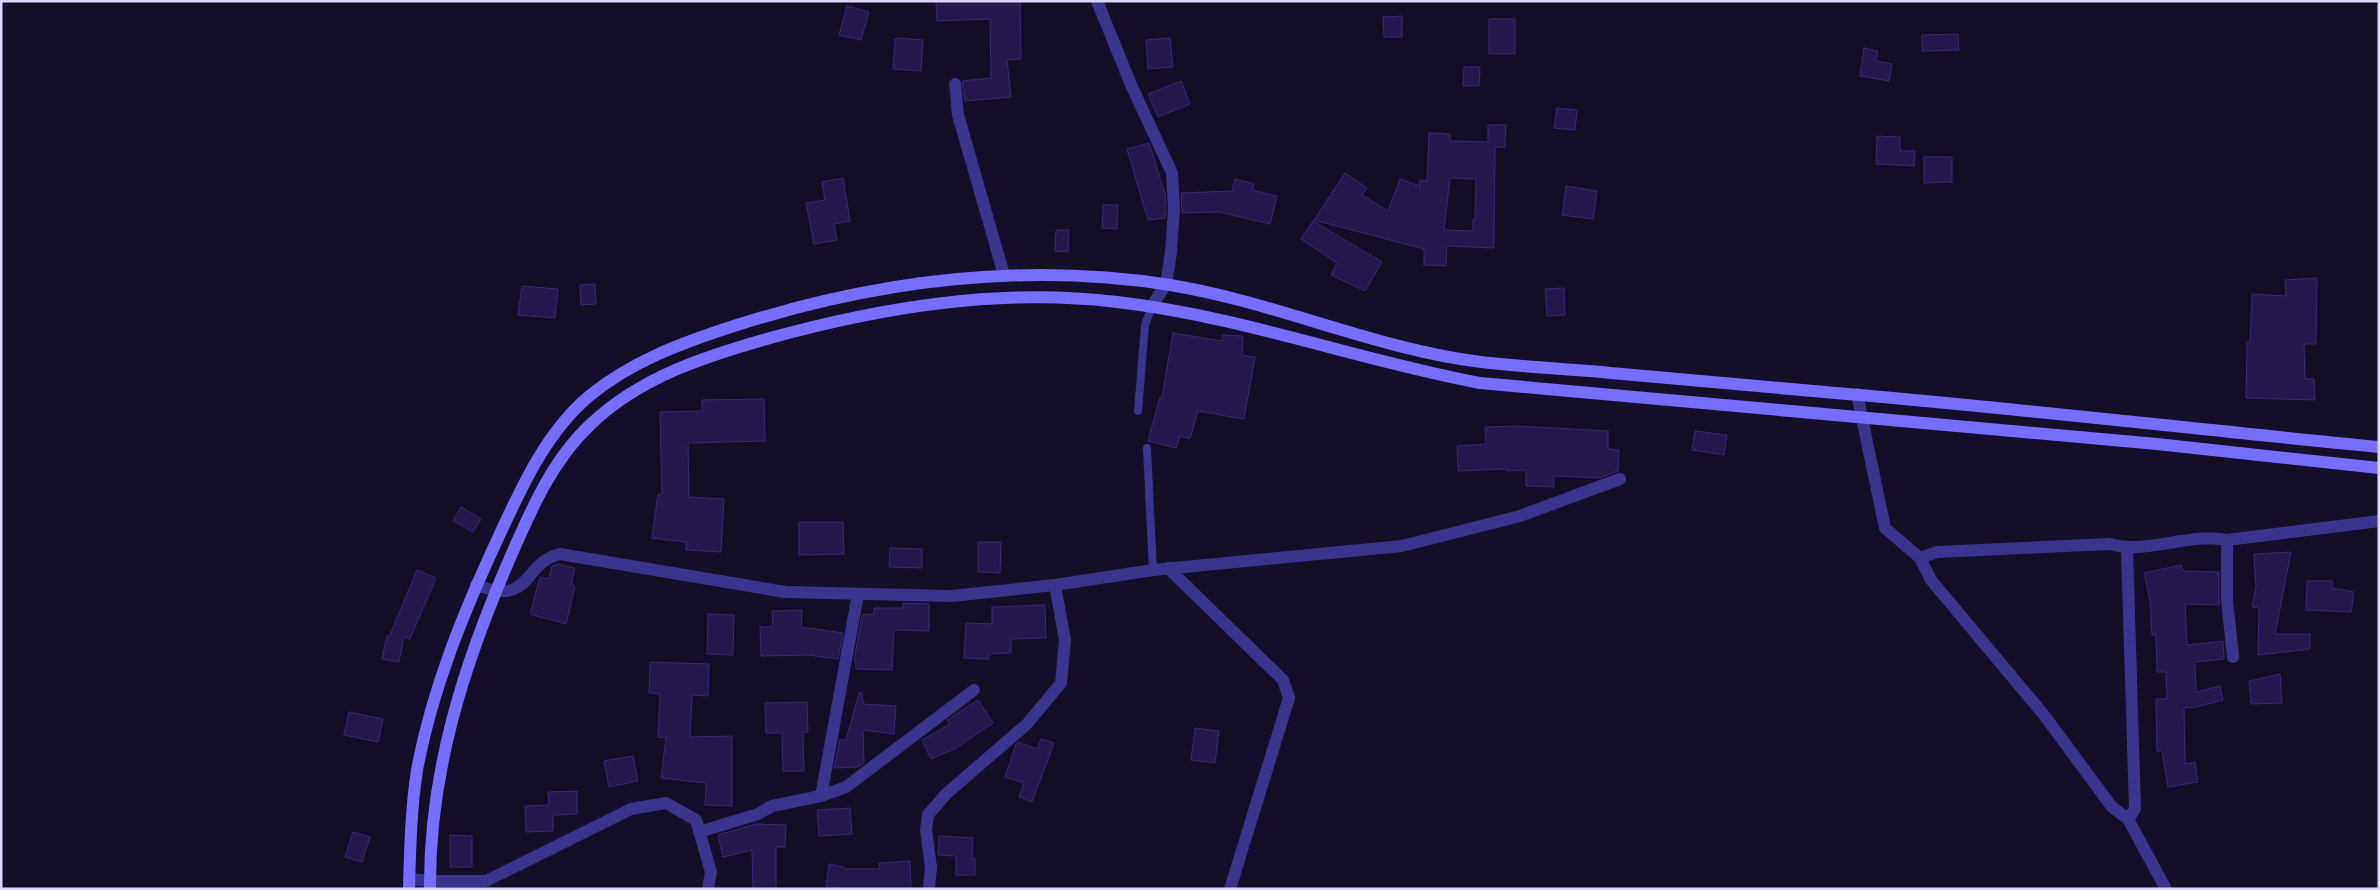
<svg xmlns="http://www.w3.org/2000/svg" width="2380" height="890" font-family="'IBM Plex Sans',sans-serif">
<rect width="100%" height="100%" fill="#140e29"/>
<g fill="#25184c" stroke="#3b287a" fill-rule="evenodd">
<path d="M936,1h84l1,58 -14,1 4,37 -46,4 -3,-20 29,-3 -1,-59 -53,2z"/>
<path d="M847,6l22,6 -8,28 -22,-5z"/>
<path d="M1402,16v21h-18l-1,-20z"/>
<rect x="1489" y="19" width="26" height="35"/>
<path d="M1958,34l1,16 -37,1v-16z"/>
<path d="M899,38l24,2 -2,31 -28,-2 2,-30z"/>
<path d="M1170,38l3,29 -25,2 -2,-29z"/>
<path d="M1864,48l14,3 -2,10 16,3 -3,17 -29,-5z"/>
<path d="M1464,67h16l-1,19h-16z"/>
<path d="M1181,81l9,23 -32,13 -10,-23z"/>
<path d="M1557,108l20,2 -2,20 -21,-2z"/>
<path d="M1488,125h18l-1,22h-10l-1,101 -47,-2 -1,20 -22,-1v-16l-110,-29 31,-47 22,15 -5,7 26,16 12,-32 20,7v-6l7,1 2,-48 21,1v7l38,1zM1450,178l26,1 -1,40h-2v12l-29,-1z"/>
<path d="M1877,136l23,1v14h15l-1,15 -38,-2z"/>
<path d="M1149,143l16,50 1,16 -1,9 -17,2 -21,-71z"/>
<path d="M1924,157h28v25l-28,1z"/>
<path d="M843,178l7,43 -16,3 3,16 -23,4 -8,-41 19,-3 -3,-18z"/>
<path d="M1235,179l19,5 -2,6 25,6 -7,28 -51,-12 -37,1 -1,-20 51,-2z"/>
<path d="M1566,186l31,5 -4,28 -31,-4z"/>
<path d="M1103,205h15l-1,24 -15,-1z"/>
<path d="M1313,221l69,41 -17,29 -34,-16 6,-12 -36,-24z"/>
<path d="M1056,230h13l-1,22 -13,-1z"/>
<path d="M2317,278l-1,66h-12l1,35h9l1,21 -69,-2 1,-56h3l2,-48 34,2 -1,-16z"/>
<path d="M595,284l1,20 -15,1 -1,-20z"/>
<path d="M522,286l36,3 -3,29 -37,-3z"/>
<path d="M1564,288l1,27 -18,1 -2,-27z"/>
<path d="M1173,333l49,8v-6l21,1 -1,19 13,2 -11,62 -46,-8 -8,28 -10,-3 -4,12 -28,-7 12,-44h2z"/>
<path d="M764,399l1,42 -77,2 1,54 35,2 -3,53 -35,-2v-8l-34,-4 6,-44 4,1 -2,-83 42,-1v-11z"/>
<path d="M1516,426l92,5v18l11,1 -1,21 -18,7 -46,-2v11l-28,-1v-16l-19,1v-2l-49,2 -1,-25 29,-2 -1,-17z"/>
<path d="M1695,431l32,4 -3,20 -32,-5z"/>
<path d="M461,507l20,12 -8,13 -20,-11z"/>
<path d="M799,522h44l1,32 -45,1z"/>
<path d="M978,542h23l-1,31 -22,-1z"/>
<path d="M890,548l32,1v19l-33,-1z"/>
<path d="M2291,552l-16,82h35v15l-52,6 1,-47 -7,-1 4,-19 -2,-34z"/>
<path d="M558,564l17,4 -4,17 4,1 -9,38 -36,-10 10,-37 9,2 3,-13z"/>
<path d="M2181,565l2,6 36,1v33l-34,-1 2,41 36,-4 1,18 -29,3 1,30 24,-6 3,14 -27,7 -12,1 1,56 10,-2 3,20 -30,5 -6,-36h-5l-1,-52h11l-1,-27h-9l-1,-37h-4l-2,-35 -6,-27z"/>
<path d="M417,570l19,8 -26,61 -6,-2 -5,25 -17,-3 5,-23 2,1z"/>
<path d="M2307,581h25v7l22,4 -3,20 -45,-2z"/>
<path d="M903,603l26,1v27l-35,-1 -2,40 -36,-1v-7l-2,-1 8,-46 12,-1v-6h29z"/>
<path d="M1045,605l1,33 -35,1v14l-22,1v5l-25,-1 2,-35 26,1v-17z"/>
<path d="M802,610l-1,17 42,6 -5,26 -30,-4 -47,1 -1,-29h13l-1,-16z"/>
<path d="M708,614l26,1 -1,40 -26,-1z"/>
<path d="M650,662l59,2 -1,32 -16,-1 -2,42 42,-1v70l-27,-1 1,-22 -45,-5 5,-40 -8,-1 2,-43 -11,-1z"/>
<path d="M2280,674l2,29 -31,1 -2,-23z"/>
<path d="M859,693h3l1,11 33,2 -2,28 -31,-4 1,33 -6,4 -24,1 6,-28h6z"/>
<path d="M978,700l15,23 -37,25 -25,11 -9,-19 28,-16 -3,-4z"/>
<path d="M807,702l1,30h-5l1,39h-21l-1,-38h-16l-1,-30z"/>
<path d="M349,712l34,7 -5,23 -34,-7z"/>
<path d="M1195,728l24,3 -4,32 -24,-3z"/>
<path d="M1041,739l13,4 -22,59 -13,-5 5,-14 -19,-6 11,-33 2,-2 19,7z"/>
<path d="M633,756l5,25 -29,6 -5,-26z"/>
<path d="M577,791v23l-24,1v16l-27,1 -1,-26 24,-1 -1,-13z"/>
<path d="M850,808l2,26 -33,2 -2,-26z"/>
<path d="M756,824l30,1 -1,22h-9v42h-23l-1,-39 -29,7 -5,-22z"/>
<path d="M353,832l17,5 -8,25 -17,-5z"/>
<path d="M450,835l22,1v31h-22z"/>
<path d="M939,836l34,2 -1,20h3v17h-19v-19l-18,-1z"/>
<path d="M910,861l1,28h-70l-15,-3 3,-22 14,3v2h37l-1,-6z"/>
</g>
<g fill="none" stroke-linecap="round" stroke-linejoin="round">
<g stroke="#3b348d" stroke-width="8">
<path d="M1138,411l7,-86 7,-19"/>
<path d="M1147,448l6,122"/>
</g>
<g stroke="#3b348d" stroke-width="12">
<path d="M1097,1l35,86 40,86 2,36 -3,43 -5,32 -14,22"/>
<path d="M955,84l3,31 46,160"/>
<path d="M1857,394l28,134 35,30 11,22 113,135 68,92 16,12 38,70"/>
<path d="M2227,540v60l6,57"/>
<path d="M2127,549l8,260 -7,10"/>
<path d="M1920,558l17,-6 173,-8c39,11 78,-12 117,-4l152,-19"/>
<path d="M1168,568l115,112 6,18 -59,191"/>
<path d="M476,585c58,22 45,-22 84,-31l225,38 166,4 104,-11 98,-15 249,-24 118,-30 100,-37"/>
<path d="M821,796l37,-202"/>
<path d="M699,832l59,-18 14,-8 49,-10 25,-9 128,-97"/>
<path d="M409,879l21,2h56l145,-72 35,-6 30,17 15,52 -3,17"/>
<path d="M929,889l2,-22 -5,-37 2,-15 18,-21 81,-70 34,-41 4,-43 -10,-55"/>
</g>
<g stroke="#776dff" stroke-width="12">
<path d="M409,889c1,-39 2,-80 8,-119 15,-81 47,-159 82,-234 23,-50 47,-103 89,-139 43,-36 96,-55 149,-72 139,-44 287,-63 433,-40 105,17 205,64 311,77 43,5 87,7 130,11 79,7 158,14 236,21 178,15 355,36 532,53"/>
<path d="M430,889c-1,-117 34,-225 80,-331 21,-48 42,-98 81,-134 49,-47 115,-68 179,-86 113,-31 229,-50 347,-36 123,14 240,58 363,81l677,61 222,24"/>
</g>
</g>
<rect width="2380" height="890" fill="none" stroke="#dcd6ff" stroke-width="5"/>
</svg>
